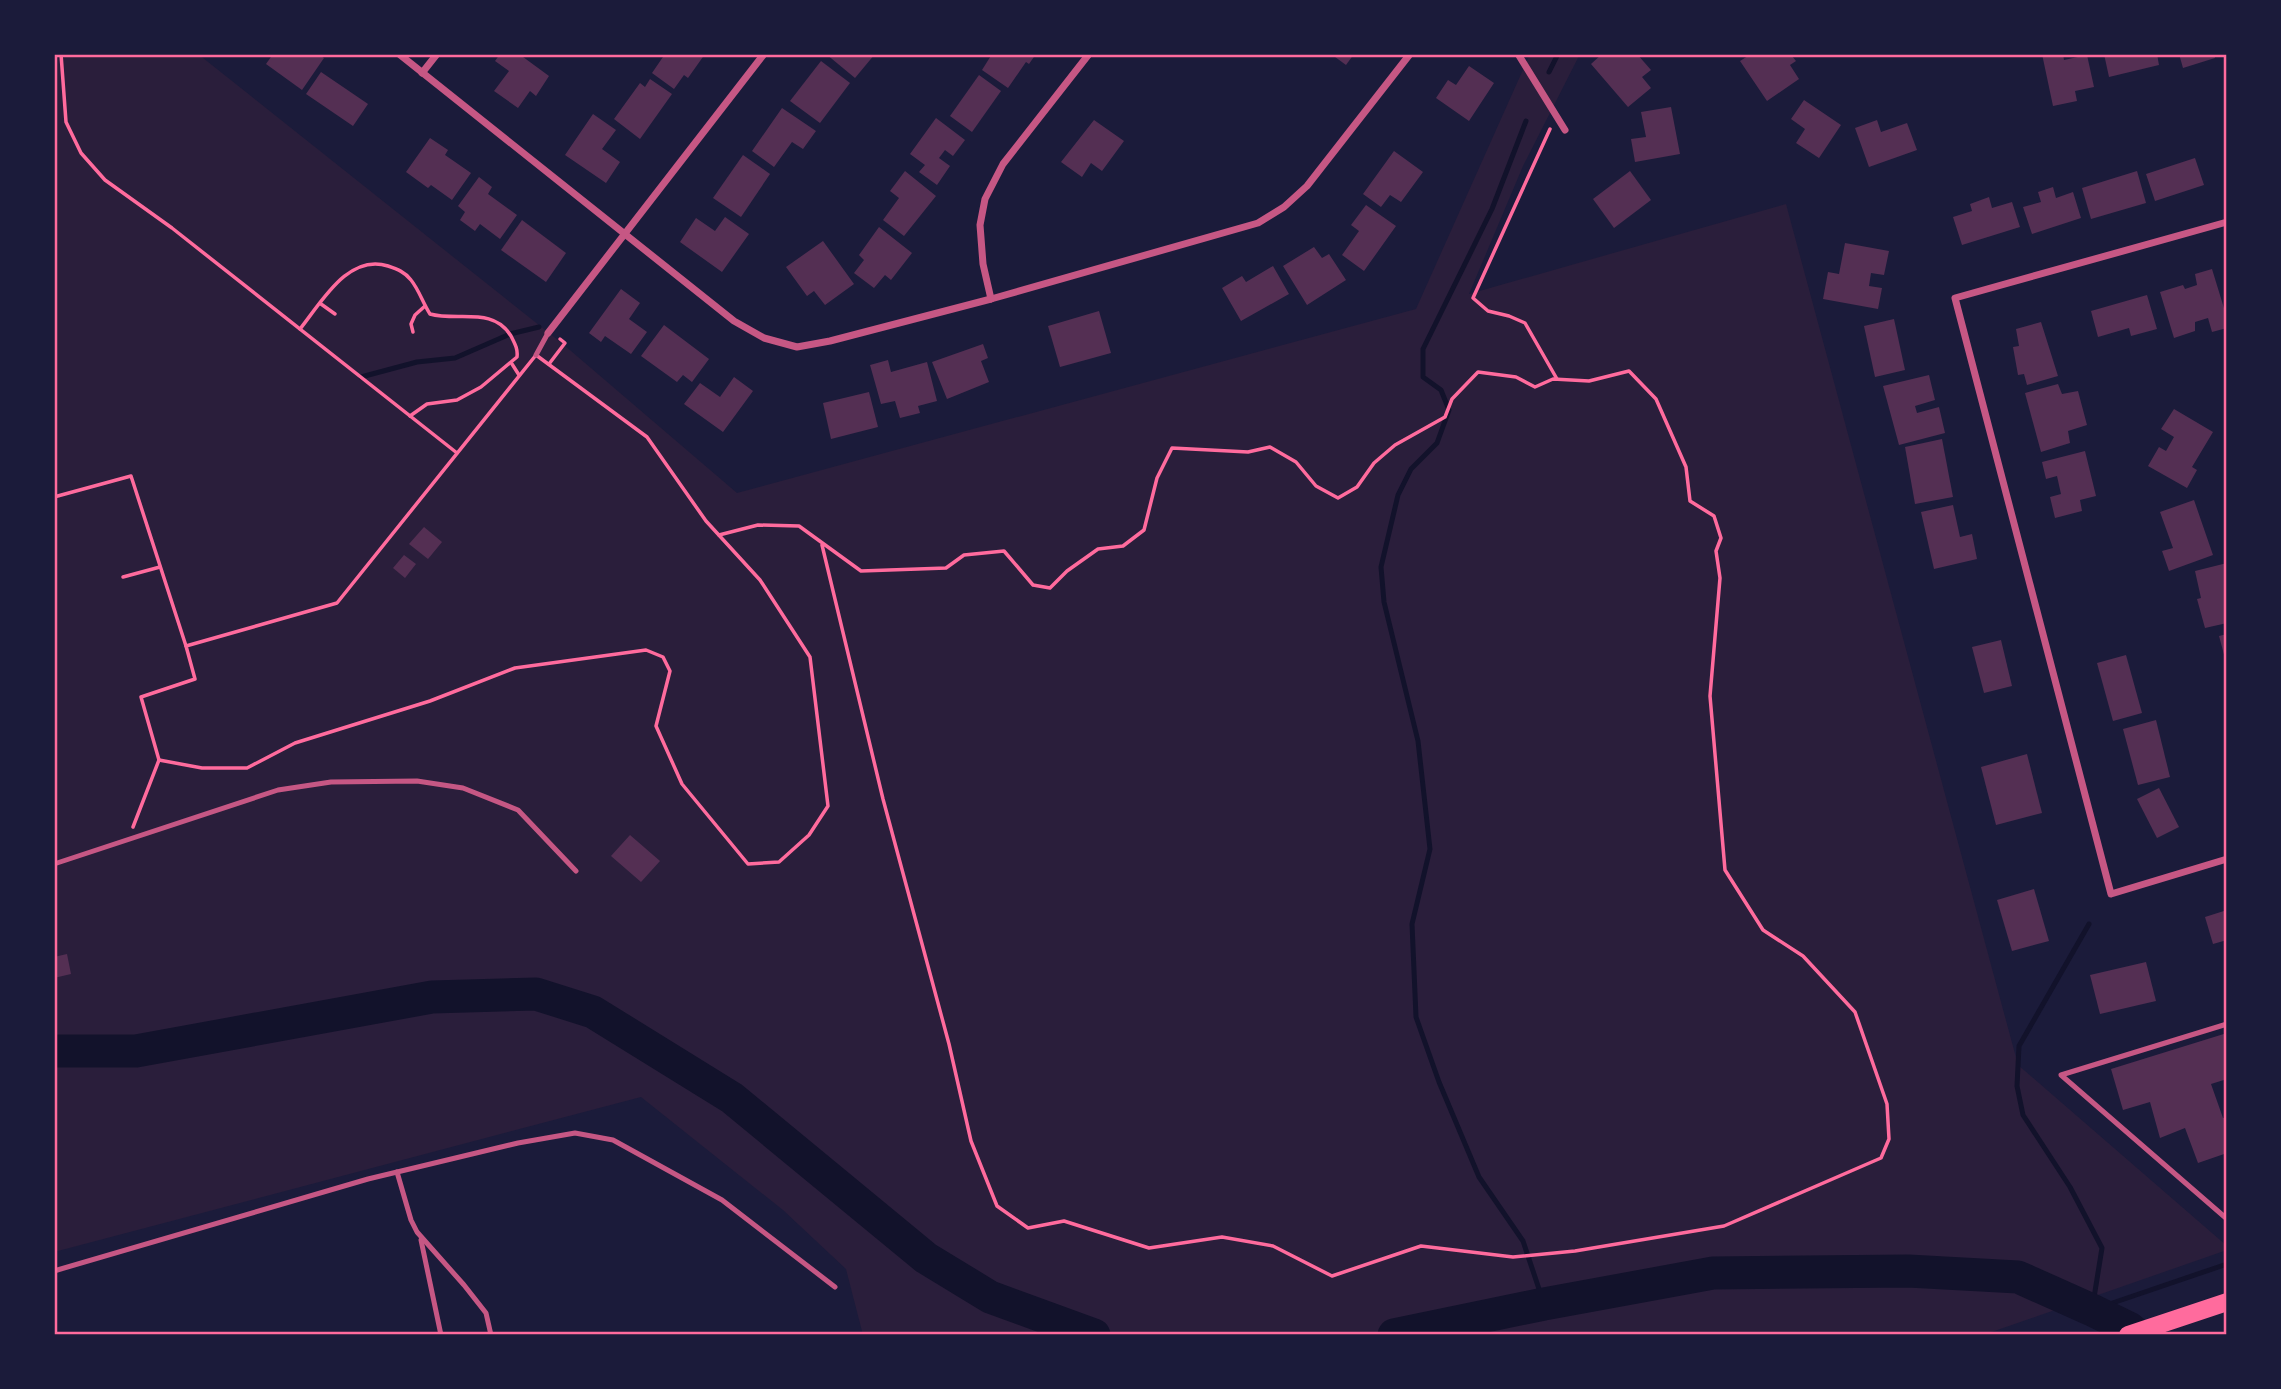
<svg xmlns="http://www.w3.org/2000/svg" width="2281" height="1389" font-family="Inter,sans-serif">
<rect width="100%" height="100%" fill="#1b1b3a"/>
<path fill="#2a1e3b" d="M54,54h144l366,291 173,148 679,-184 114,-255h50l-57,112 -54,128 317,-90 232,861 209,181v4l-244,85h-1120l-17,-66 -63,-59 -142,-113 -587,155z"/>
<g fill="none" stroke-linecap="round" stroke-linejoin="round">
<g stroke="#12122b" stroke-width="5">
<path d="M1549,72l9,-18"/>
<path d="M1526,121l-34,88 -69,140v28l18,13 8,20 -12,33 -26,26 -13,26 -17,72 3,35 34,139 12,108 -18,75 4,93 23,65 40,95 44,64 21,63"/>
<path d="M361,377l56,-15 38,-4 55,-24 29,-7"/>
<path d="M2089,924l-70,122 -2,40 6,29 47,72 32,61 -10,62 135,-46"/>
</g>
<g stroke="#12122b" stroke-width="33">
<path d="M54,1051h82l296,-54 104,-3 57,18 139,86 194,160 64,39 104,38"/>
<path d="M1394,1335l150,-31 169,-31 195,-2 110,6 74,33 37,18 8,7"/>
</g>
</g>
<g fill="#542f53">
<path d="M273,54h45l6,4 -22,32 -36,-26z"/>
<path d="M500,54h19l30,22 -13,20 -6,-5 -12,17 -24,-17 15,-20 -14,-10z"/>
<path d="M665,54h40l-17,24 -4,-3 -10,14 -22,-16z"/>
<path d="M826,54h49l-20,24z"/>
<path d="M992,54h44l-7,10 -3,-2 -18,26 -26,-18z"/>
<path d="M1331,54h23l-8,11z"/>
<path d="M1602,54h35l14,16 -9,7 9,11 -23,19 -37,-43z"/>
<path d="M1751,54h45l-4,2 4,5 -6,4 9,14 -32,22 -27,-40z"/>
<path d="M2042,54h21l1,6 23,-5 7,32 -19,4 2,10 -24,5z"/>
<path d="M2104,54h53l2,11 -50,12z"/>
<path d="M2179,54h35l1,4 -32,10z"/>
<path d="M821,61l29,22 -30,40 -30,-22z"/>
<path d="M1469,66l25,17 -25,38 -33,-23 12,-18 8,5z"/>
<path d="M321,72l47,32 -15,22 -47,-32z"/>
<path d="M979,75l22,16 -29,41 -22,-16z"/>
<path d="M650,79l22,15 -32,45 -26,-20 26,-36 5,4z"/>
<path d="M1804,100l37,25 -22,33 -23,-15 9,-14 -14,-10z"/>
<path d="M1671,107l9,47 -45,8 -4,-23 15,-2 -5,-25z"/>
<path d="M782,108l34,23 -13,18 -11,-7 -18,25 -22,-16z"/>
<path d="M593,114l23,16 -14,19 18,13 -14,21 -41,-28z"/>
<path d="M936,118l29,22 -12,16 -8,-6 -6,8 11,8 -13,19 -18,-13 6,-7 -15,-11z"/>
<path d="M1094,120l30,21 -22,30 -11,-8 -9,14 -21,-15z"/>
<path d="M1877,120l4,12 26,-9 10,27 -48,17 -14,-39z"/>
<path d="M430,138l18,12 -3,5 26,18 -19,27 -21,-15 -3,3 -22,-16z"/>
<path d="M1394,151l29,21 -22,30 -11,-7 -9,12 -18,-13z"/>
<path d="M743,155l27,19 -29,43 -28,-19z"/>
<path d="M2195,158l9,27 -49,16 -9,-27z"/>
<path d="M905,171l31,25 -32,40 -21,-16 16,-22 -9,-7z"/>
<path d="M1630,171l21,29 -37,28 -21,-29z"/>
<path d="M2137,171l9,32 -55,16 -9,-31z"/>
<path d="M479,177l13,10 -4,7 29,21 -17,24 -20,-15 -5,7 -15,-11 5,-8 -7,-6z"/>
<path d="M2053,187l3,11 17,-6 8,26 -49,16 -9,-27 18,-5 -3,-10z"/>
<path d="M1989,197l3,11 20,-6 8,25 -58,18 -9,-28 19,-6 -2,-7z"/>
<path d="M1366,205l30,21 -32,45 -22,-16 17,-24 -8,-6z"/>
<path d="M725,217l24,17 -27,38 -42,-30 16,-24 19,13z"/>
<path d="M522,220l44,33 -20,29 -45,-32z"/>
<path d="M879,227l33,26 -21,27 -6,-5 -11,13 -20,-15 10,-13 -5,-5z"/>
<path d="M823,241l31,43 -29,21 -11,-14 -7,5 -21,-29z"/>
<path d="M1845,243l44,8 -5,24 -13,-2 -2,13 13,2 -4,21 -55,-10 5,-27 11,2z"/>
<path d="M1314,247l8,11 7,-4 17,26 -39,25 -24,-39z"/>
<path d="M1273,266l16,28 -48,27 -19,-33 20,-12 4,6z"/>
<path d="M2212,269l15,49v10l-15,4 -4,-14 -13,4v9l-21,7 -14,-46 23,-7 2,4 12,-4 -2,-11z"/>
<path d="M621,289l19,14 -11,16 18,13 -16,22 -26,-18 -4,6 -12,-9z"/>
<path d="M2147,295l10,34 -26,7 -2,-8 -31,9 -7,-26z"/>
<path d="M1099,311l12,42 -51,14 -12,-41z"/>
<path d="M1894,319l11,51 -30,7 -11,-51z"/>
<path d="M2041,322l17,54 -31,9 -3,-11 -6,1 -5,-28 6,-1 -3,-17z"/>
<path d="M664,325l45,34 -17,23 -9,-7 -6,7 -36,-26z"/>
<path d="M983,344l5,14 -7,3 8,21 -42,17 -15,-37z"/>
<path d="M888,360l3,12 36,-10 10,39 -19,5 2,7 -20,5 -5,-17 -14,3 -11,-39z"/>
<path d="M1929,375l6,25 -20,6 2,7 22,-6 6,26 -46,12 -16,-59z"/>
<path d="M734,377l19,14 -30,41 -39,-28 16,-21 20,14z"/>
<path d="M2058,384l4,10 16,-3 9,34 -19,6 2,12 -29,9 -16,-59z"/>
<path d="M869,392l9,35 -47,12 -8,-36z"/>
<path d="M2174,409l39,23 -21,35 5,3 -10,18 -39,-22 11,-19 7,4 8,-14 -13,-8z"/>
<path d="M1942,439l11,58 -38,7 -10,-57z"/>
<path d="M2085,451l11,45 -16,4 2,11 -27,7 -5,-21 11,-3 -4,-18 -11,3 -4,-17z"/>
<path d="M2194,500l19,55 -44,16 -7,-20 11,-3 -13,-36z"/>
<path d="M1953,505l7,32 12,-3 5,25 -43,10 -13,-57z"/>
<path d="M424,527l18,15 -14,17 -19,-15z"/>
<path d="M404,555l12,9 -11,14 -12,-10z"/>
<path d="M2227,563v60l-22,5 -8,-29 4,-1 -6,-27z"/>
<path d="M2227,634v28h-1l-7,-26z"/>
<path d="M2001,640l11,46 -28,7 -12,-46z"/>
<path d="M2126,655l16,58 -29,8 -16,-58z"/>
<path d="M2156,720l14,57 -32,8 -15,-56z"/>
<path d="M2027,754l15,59 -46,12 -15,-58z"/>
<path d="M2159,788l20,39 -22,11 -20,-39z"/>
<path d="M630,835l30,26 -19,21 -30,-26z"/>
<path d="M2034,889l15,52 -37,10 -15,-51z"/>
<path d="M2227,910v30l-14,4 -8,-27z"/>
<path d="M67,954l4,20 -17,4v-21z"/>
<path d="M2146,962l10,39 -56,13 -10,-39z"/>
<path d="M2227,1033v46l-16,5 12,34 4,-1v36l-29,10 -13,-35 -25,10 -10,-36 -27,8 -12,-41z"/>
</g>
<g fill="none" stroke-linecap="round" stroke-linejoin="round">
<g stroke="#ff6b9d" stroke-width="3.5">
<path d="M61,54l5,68 15,31 24,27 67,48 285,225"/>
<path d="M1550,129l-77,169 15,13 21,5 16,7 32,56"/>
<path d="M321,304l14,10"/>
<path d="M300,329c21,-26 48,-76 88,-63 9,3 17,6 23,14 8,10 12,23 19,34 28,8 63,-8 81,22 4,8 7,13 6,21l-36,30 -24,13 -30,4 -17,12"/>
<path d="M413,332l-2,-8 4,-9 10,-9"/>
<path d="M536,355l111,82 59,84 54,59 50,77 18,149 -19,29 -30,27 -31,2 -66,-80 -26,-58 14,-55 -7,-14 -17,-7 -131,18 -85,33 -135,42 -48,25h-45l-43,-8 -18,-63 54,-18 -9,-33 151,-43z"/>
<path d="M512,364l7,11"/>
<path d="M549,364l16,-21 -5,-4"/>
<path d="M54,497l77,-21 55,170"/>
<path d="M719,535l39,-10 41,1 62,45 85,-3 18,-13 40,-4 29,34 17,3 17,-17 31,-22 25,-3 21,-16 13,-52 15,-30 76,4 22,-5 26,15 20,24 22,12 19,-11 17,-24 21,-18 50,-28 7,-18 26,-27 38,5 19,10 18,-8 36,2 40,-10 27,28 30,68 4,34 24,15 7,22 -5,13 4,27 -10,118 15,174 38,60 40,26 52,56 32,92 2,35 -8,19 -157,68 -149,25 -62,6 -92,-11 -89,30 -59,-30 -51,-9 -73,11 -85,-27 -36,7 -31,-22 -26,-65 -22,-97 -66,-245 -61,-254"/>
<path d="M123,577l37,-10"/>
<path d="M133,827l26,-67"/>
</g>
<g stroke="#c65784" stroke-width="5">
<path d="M536,355l12,-22"/>
<path d="M54,864l224,-74 53,-8 86,-1 46,7 55,22 58,61"/>
<path d="M2227,1024l-166,51 166,144"/>
<path d="M397,1172l14,48 6,12 47,53 22,28 5,22"/>
<path d="M421,1240l20,95"/>
<path d="M54,1271l314,-92 150,-36 57,-10 38,7 109,60 113,87"/>
</g>
<g stroke="#c65784" stroke-width="7">
<path d="M399,54l335,267 30,17 33,9 33,-6 161,-42 267,-76 26,-16 23,-21 103,-132"/>
<path d="M1518,54l47,76"/>
<path d="M422,73l15,-19"/>
<path d="M2227,222l-272,76 156,596 116,-35"/>
<path d="M991,299l-8,-35 -3,-39 5,-26 18,-35 86,-110"/>
<path d="M548,333l216,-279"/>
</g>
<path stroke="#ff6b9d" stroke-width="18" d="M2128,1335l99,-33"/>
</g>
<rect width="2281" height="1389" fill="none" stroke="#1b1b3a" stroke-width="112"/>
<rect x="56" y="56" width="2169" height="1277" fill="none" stroke="#ff6b9d" stroke-width="2.5"/>
</svg>
